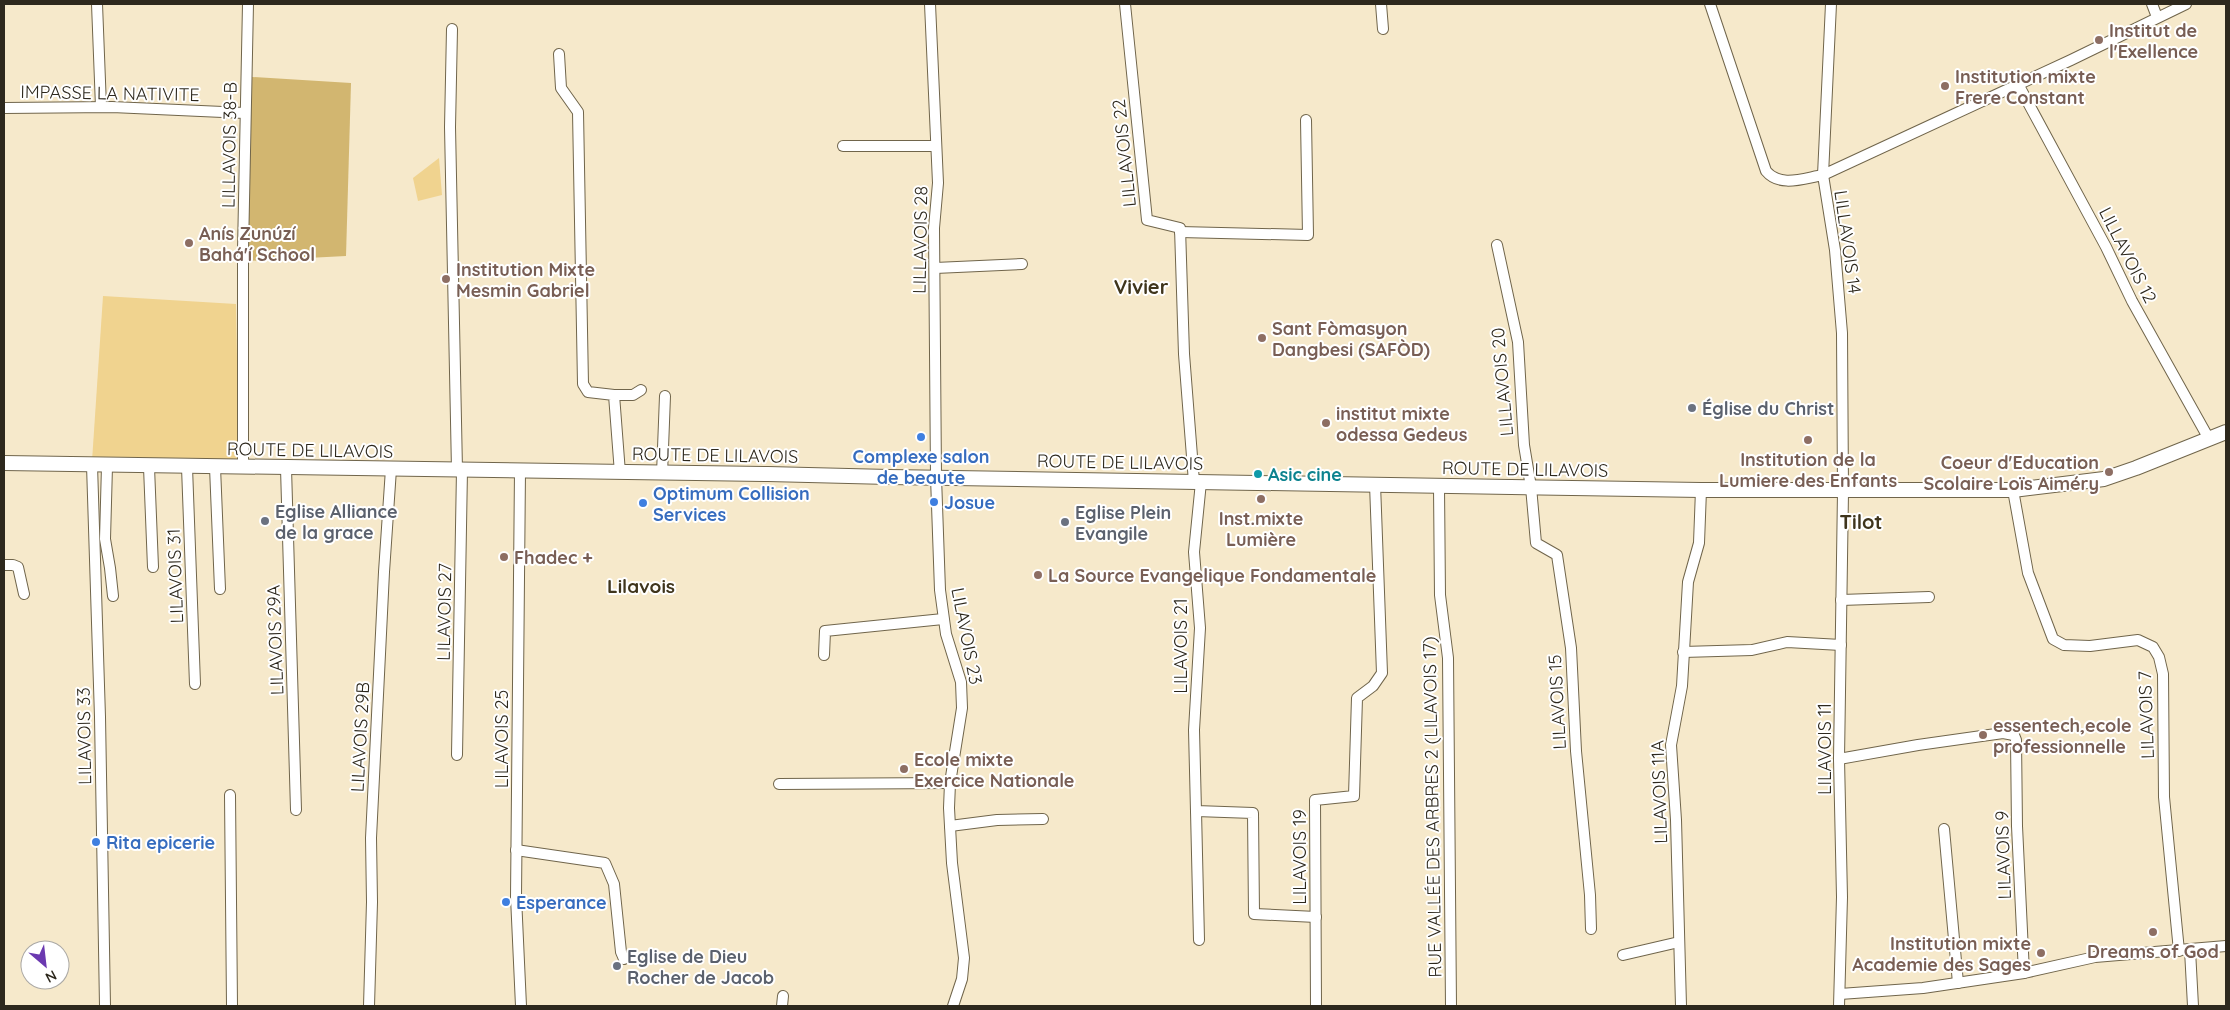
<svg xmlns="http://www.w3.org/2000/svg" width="2230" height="1010" font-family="Quicksand,sans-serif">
<rect width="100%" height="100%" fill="#f6e9cb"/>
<g fill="#f0d38f">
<path d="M439,158l3,37 -24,6 -5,-23z"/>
<path d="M103,296l133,8 3,159 -147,-2z"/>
</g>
<path fill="#d2b670" d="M252,77l99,6 -5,173 -99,5z"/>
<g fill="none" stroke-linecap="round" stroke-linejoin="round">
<defs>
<g id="street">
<path d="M97,4l4,103"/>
<path d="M930,4l8,179 -4,45 2,249 4,113 6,44 15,48 1,26 -12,75 -1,25 3,55 12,95 -2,21 -9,27"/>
<path d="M1125,4l22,216 33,8 4,126 10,128"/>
<path d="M1381,4l2,25"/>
<path d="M1710,4l56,167c14,17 38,7 57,4l12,75 7,83 1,159 -4,267 3,138 -3,109"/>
<path d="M1831,4l-8,171 248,-115 115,-56"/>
<path d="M2152,4l5,13"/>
<path d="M452,29l-2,98 7,343"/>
<path d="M559,54l2,34 17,24 5,272 5,8 26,3 6,78"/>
<path d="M2018,84l88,163 26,54 77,138"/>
<path d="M4,108l108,-1 133,6"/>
<path d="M843,146h93"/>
<path d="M1180,232l128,3 -2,-115"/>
<path d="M1497,245l21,97 6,103 7,42 5,56 21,12 14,93 5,103 14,144 1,34"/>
<path d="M935,268l87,-4"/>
<path d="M614,395h19l8,-5"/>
<path d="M92,465l8,252 5,289"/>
<path d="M107,466l-2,73 5,29 3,28"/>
<path d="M149,467l4,100"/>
<path d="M187,467l8,217"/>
<path d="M215,467l5,122"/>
<path d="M243,467v-217l5,-246"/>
<path d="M286,468l10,342"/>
<path d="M520,471l-4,426 5,109"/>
<path d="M662,474l3,-78"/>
<path d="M1201,482l-7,70 6,76 -6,102 2,81 57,2 1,101 62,3"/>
<path d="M1439,487l1,108 8,63 3,348"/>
<path d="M2013,490l15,83 25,66 11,6 26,1 48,-6 15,7 6,10 4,17 1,123 15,154"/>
<path d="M4,565h9l5,2 6,27"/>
<path d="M1841,600l88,-3"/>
<path d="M1683,652l69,-2 35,-8 54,3"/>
<path d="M824,655l1,-24 118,-12"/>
<path d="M457,755l5,-285"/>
<path d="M1839,759l79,-14 85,-12 11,2 2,5 1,86 7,147"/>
<path d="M779,784l171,-1"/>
<path d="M230,795l2,211"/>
<path d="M1196,811l3,129"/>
<path d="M950,826l47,-6 46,-1"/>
<path d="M1944,829l14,154"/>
<path d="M516,850l89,13 9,21 7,68 3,7"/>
<path d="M2190,950l3,56"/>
<path d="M1623,955l56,-13"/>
<path d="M1840,994l83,-6 101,-15 71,-16 131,-11"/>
<path d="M369,1006l3,-104 -1,-64 13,-266 7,-103"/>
<path d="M782,1006l1,-10"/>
<path d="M1316,1006l-1,-206 39,-4 3,-98 16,-12 9,-13 -7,-189"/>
<path d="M1681,1006l-5,-186 -5,-75 11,-59 6,-104 11,-39 2,-53"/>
</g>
<path id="secondary" d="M4,463l764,11 121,3 812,13h312l91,-11 32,-11 90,-36"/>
</defs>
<use href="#street" stroke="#70654b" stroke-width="12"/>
<use href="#secondary" stroke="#70654b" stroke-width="16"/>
<use href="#street" stroke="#fff" stroke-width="10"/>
<use href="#secondary" stroke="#fff" stroke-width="14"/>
</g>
<g fill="#8d6e63" stroke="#fff" stroke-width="2">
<circle cx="2099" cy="40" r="5"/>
<circle cx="1945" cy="86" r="5"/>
<circle cx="189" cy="243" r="5"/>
<circle cx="446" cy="279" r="5"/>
<circle cx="1262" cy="338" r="5"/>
<circle cx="1326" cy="423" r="5"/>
<circle cx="1808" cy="440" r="5"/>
<circle cx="2109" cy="472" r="5"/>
<circle cx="1261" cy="499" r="5"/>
<circle cx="504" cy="557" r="5"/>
<circle cx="1038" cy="575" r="5"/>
<circle cx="1983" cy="735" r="5"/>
<circle cx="904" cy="769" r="5"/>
<circle cx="2153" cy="932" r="5"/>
<circle cx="2041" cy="953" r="5"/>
</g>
<g fill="#6b7280" stroke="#fff" stroke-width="2">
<circle cx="1692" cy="408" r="5"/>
<circle cx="265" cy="521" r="5"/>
<circle cx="1065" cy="522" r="5"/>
<circle cx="617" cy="966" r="5"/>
</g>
<g fill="#3f7fe0" stroke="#fff" stroke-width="2">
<circle cx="921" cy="437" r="5"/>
<circle cx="934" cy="502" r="5"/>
<circle cx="643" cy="503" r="5"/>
<circle cx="96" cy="842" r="5"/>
<circle cx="506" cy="902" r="5"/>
</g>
<circle fill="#0f9aa8" stroke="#fff" stroke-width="2" cx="1258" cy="474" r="5"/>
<g text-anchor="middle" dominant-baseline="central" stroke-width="4" stroke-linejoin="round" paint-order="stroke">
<g font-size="18" font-weight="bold" fill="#785e54" stroke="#fff" text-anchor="start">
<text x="2109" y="30">Institut de<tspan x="2109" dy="21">l'Exellence</tspan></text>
<text x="1955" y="76">Institution mixte<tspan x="1955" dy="21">Frere Constant</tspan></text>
<text x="199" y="233">Anís Zunúzí<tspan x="199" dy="21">Bahá'í School</tspan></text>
<text x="456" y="269">Institution Mixte<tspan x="456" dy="21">Mesmin Gabriel</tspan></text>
<text x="1272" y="328">Sant Fòmasyon<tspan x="1272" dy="21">Dangbesi (SAFÒD)</tspan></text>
<text x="1336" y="413">institut mixte<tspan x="1336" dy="21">odessa Gedeus</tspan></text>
<text x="1808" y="459" text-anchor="middle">Institution de la<tspan x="1808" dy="21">Lumiere des Enfants</tspan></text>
<text x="2099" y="462" text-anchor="end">Coeur d'Education<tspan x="2099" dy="21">Scolaire Loïs Aiméry</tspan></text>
<text x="1261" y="518" text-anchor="middle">Inst.mixte<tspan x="1261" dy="21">Lumière</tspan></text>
<text x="514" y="557">Fhadec +</text>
<text x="1048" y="575">La Source Evangelique Fondamentale</text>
<text x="1993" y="725">essentech,ecole<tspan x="1993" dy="21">professionnelle</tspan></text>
<text x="914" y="759">Ecole mixte<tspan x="914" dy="21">Exercice Nationale</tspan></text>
<text x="2031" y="943" text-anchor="end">Institution mixte<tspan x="2031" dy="21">Academie des Sages</tspan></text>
<text x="2153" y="951" text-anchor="middle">Dreams of God</text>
</g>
<g font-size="18" fill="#2d281d" stroke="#fff">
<text transform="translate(110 93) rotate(1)">IMPASSE LA NATIVITE</text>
<text transform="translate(229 145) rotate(-89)">LILLAVOIS 38-B</text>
<text transform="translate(1124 153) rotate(-96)">LILLAVOIS 22</text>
<text transform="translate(920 240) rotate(-89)">LILLAVOIS 28</text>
<text transform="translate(1848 242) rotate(82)">LILLAVOIS 14</text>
<text transform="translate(2128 255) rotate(63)">LILLAVOIS 12</text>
<text transform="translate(1502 382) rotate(-95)">LILLAVOIS 20</text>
<text transform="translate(310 450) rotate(1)">ROUTE DE LILAVOIS</text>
<text transform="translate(715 455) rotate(1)">ROUTE DE LILAVOIS</text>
<text transform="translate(1120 462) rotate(1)">ROUTE DE LILAVOIS</text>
<text transform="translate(1525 469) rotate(1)">ROUTE DE LILAVOIS</text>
<text transform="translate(175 576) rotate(-92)">LILAVOIS 31</text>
<text transform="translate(444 612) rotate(-89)">LILAVOIS 27</text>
<text transform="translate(967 636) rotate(79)">LILAVOIS 23</text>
<text transform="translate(275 640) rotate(-92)">LILAVOIS 29A</text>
<text transform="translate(1180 646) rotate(-90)">LILAVOIS 21</text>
<text transform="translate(1557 702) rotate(-93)">LILAVOIS 15</text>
<text transform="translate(2146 715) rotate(-92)">LILAVOIS 7</text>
<text transform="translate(84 736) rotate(-91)">LILAVOIS 33</text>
<text transform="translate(360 737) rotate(-87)">LILAVOIS 29B</text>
<text transform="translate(501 739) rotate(-90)">LILAVOIS 25</text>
<text transform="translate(1824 749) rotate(-90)">LILAVOIS 11</text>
<text transform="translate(1659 792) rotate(-92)">LILAVOIS 11A</text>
<text transform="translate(1432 807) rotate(-91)">RUE VALLÉE DES ARBRES 2 (LILAVOIS 17)</text>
<text transform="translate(2003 855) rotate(-92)">LILAVOIS 9</text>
<text transform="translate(1299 857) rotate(-90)">LILAVOIS 19</text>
</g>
<g font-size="18" font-weight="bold" fill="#5b616d" stroke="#fff" text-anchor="start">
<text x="1702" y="408">Église du Christ</text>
<text x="275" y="511">Eglise Alliance<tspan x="275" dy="21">de la grace</tspan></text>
<text x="1075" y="512">Eglise Plein<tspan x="1075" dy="21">Evangile</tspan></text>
<text x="627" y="956">Eglise de Dieu<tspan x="627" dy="21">Rocher de Jacob</tspan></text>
</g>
<g font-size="18" font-weight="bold" fill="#366cbe" stroke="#fff" text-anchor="start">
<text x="921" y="456" text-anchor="middle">Complexe salon<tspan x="921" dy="21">de beaute</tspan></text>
<text x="653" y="493">Optimum Collision<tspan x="653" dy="21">Services</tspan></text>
<text x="944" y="502">Josue</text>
<text x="106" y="842">Rita epicerie</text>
<text x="516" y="902">Esperance</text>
</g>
<g font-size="18" font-weight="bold" fill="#0d838f" stroke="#fff" text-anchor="start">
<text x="1268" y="474">Asic cine</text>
</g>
<g font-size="19" font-weight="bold" fill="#3f351c" stroke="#fff">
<text x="641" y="586">Lilavois</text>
</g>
<g font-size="20" font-weight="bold" fill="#3f351c" stroke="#fff">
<text x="1141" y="286">Vivier</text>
<text x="1861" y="521">Tilot</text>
</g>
</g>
<rect width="2230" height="1010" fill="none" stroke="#2d281d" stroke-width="10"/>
<g transform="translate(45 965) rotate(152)"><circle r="24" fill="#ffffff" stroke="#aba9a5"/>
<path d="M0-4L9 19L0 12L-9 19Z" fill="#6b39b0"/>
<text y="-8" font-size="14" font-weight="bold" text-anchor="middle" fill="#2d281d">N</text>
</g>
</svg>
